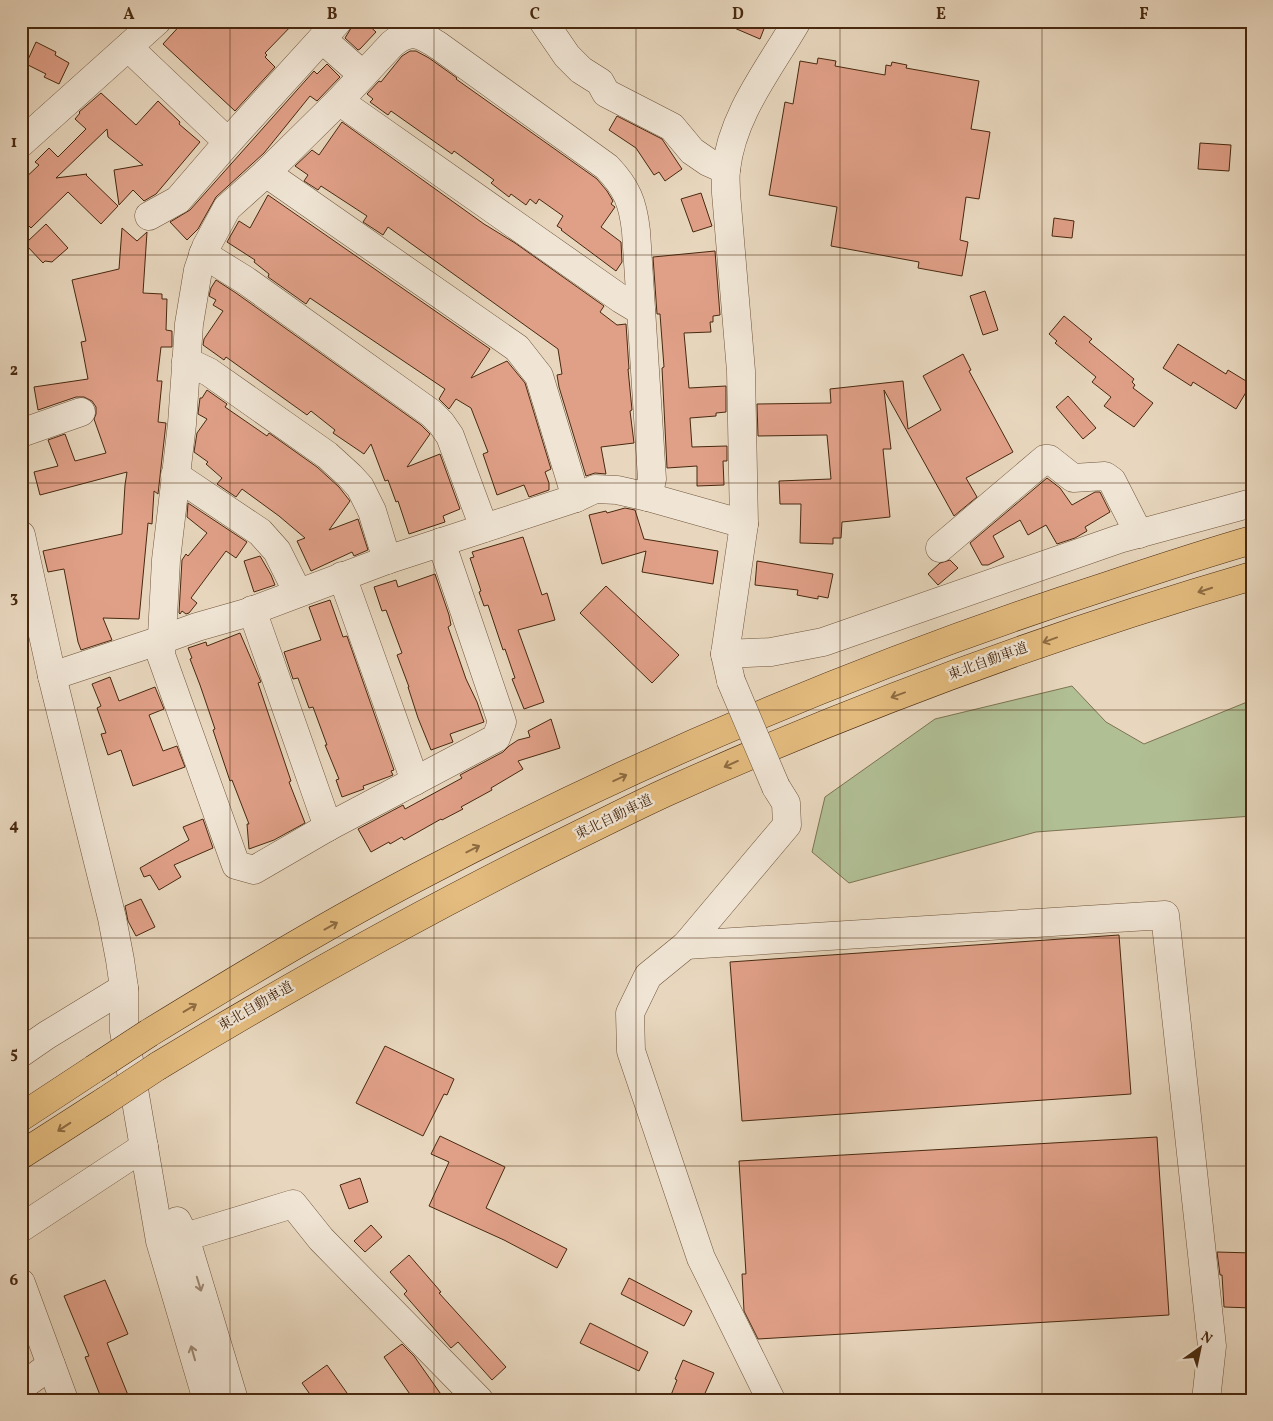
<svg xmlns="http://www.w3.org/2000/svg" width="1273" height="1421" font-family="Vollkorn,'Noto Serif JP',serif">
<rect width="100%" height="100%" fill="#e8d7be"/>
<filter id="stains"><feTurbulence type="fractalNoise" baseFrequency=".004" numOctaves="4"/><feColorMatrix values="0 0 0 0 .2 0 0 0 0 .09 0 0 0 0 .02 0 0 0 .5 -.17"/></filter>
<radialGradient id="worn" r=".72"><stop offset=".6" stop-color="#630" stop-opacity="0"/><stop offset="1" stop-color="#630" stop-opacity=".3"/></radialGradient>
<path fill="#b1bf95" stroke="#7c7452" d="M1072,686l34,36 38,22 108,-44v116l-216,16 -187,51 -37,-31 13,-55 110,-78z"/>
<g fill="#e0a088" stroke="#48290f">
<path d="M184,21h112l-31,32 2,2 -2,2 10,10 -40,44 -72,-67z"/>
<path d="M353,21h11l12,11 -16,17 -2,1 -13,-12 8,-13z"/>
<path d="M718,21h49l-7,18z"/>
<path d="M36,42l20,10 -1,3 14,8 -10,21 -15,-7 2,-3 -20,-10z"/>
<path d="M410,51h6l13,7 28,20 -1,1 141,100 10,12 6,10 -2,3 4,3 -14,20 20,15 1,20 -6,9 -55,-41 1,-1 -5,-3 6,-10 -24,-17 -3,5 -6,-5 -4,6 -15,-11 -2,3 -18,-14 3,-3 -40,-29 -2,3 -61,-43 -3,4 -18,-13 3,-3 -6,-5 12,-13 2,1 21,-26z"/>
<path d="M818,58l18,3 -1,5 50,9 1,-10 5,1 1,-4 15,3 -1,3 73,13 -8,48 19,3 -11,67 -13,-2 -6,43 8,2 -6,34 -44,-8 1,-6 -88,-16 6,-39 -68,-12 16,-93 8,2 7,-43 17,3z"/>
<path d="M327,64l13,13 -23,24 -7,-5 -46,57 -48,44 -18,32 -11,11 -17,-18 20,-12 124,-139 3,3z"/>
<path d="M101,93l35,32 22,-24 22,21 -1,2 21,18 -44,52 -12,7 -11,-11 -14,15 -5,-35 29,-5 -35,-28 -1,-8 -51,49 31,-4 -1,1 32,31 -17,18 -33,-32 -37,36 -10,-10v-36l18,-17 -4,-3 14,-14 9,9 28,-28 -11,-10 5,-6 -1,-1z"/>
<path d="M617,116l45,23 20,30 -17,12 -6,-9 -5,3 -18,-27 -27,-18z"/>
<path d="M342,122l142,102 31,19 89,63 -4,6 17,13 9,-1 3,45h-1l4,41 -2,1 4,32 -33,4 5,27 -11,-1 -9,3 -27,-89 -2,-12 5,-1 -4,-25 -170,-122 -5,8 -20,-13 4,-6 -46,-30 -3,4 -14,-9 4,-6 -13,-9 17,-16 7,5z"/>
<path d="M1200,143l31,2 -2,26 -31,-2z"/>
<path d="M701,193l11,33 -19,6 -12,-33z"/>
<path d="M268,195l222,154 -19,29 36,-17 18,22 26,86 -6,3 4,11v7l-20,7 -5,-12 -27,10 -14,-41 5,-2 -17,-44 -15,-9 -7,10 -10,-10 6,-10 -135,-91 -4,6 -38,-27 1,-3 -15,-12 1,-2 -28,-18 12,-21 11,7z"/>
<path d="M1054,218l20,3 -2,17 -20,-2z"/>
<path d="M46,224l22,24 -16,14 -7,-1 -2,2 -16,-17 2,-2 -2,-2z"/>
<path d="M122,228l15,13 10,-9 -4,61 19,1v5h5l-1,31 6,1v16h-11l-4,34h5l-4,41 8,1 -8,71 -4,-3 -2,33 -4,-1 -9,96 -36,-1 9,22 -31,10 -3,-8 -14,-73 -16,3 -5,-21 79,-17 3,-49 2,-13 -87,23 -6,-23 24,-6 -10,-26 17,-6 10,27 31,-8 -12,-34 2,-5v-7l-4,-6 -8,-4h-8l-38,13 -4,-23 54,-8 -7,-37 5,-1 -14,-61 47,-11z"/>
<path d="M715,251l5,64 -7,1v6h-3l1,10 -27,1 5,55 37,-2v26l-10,1v3l-26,2 2,29 35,-1v15h-4l1,24 -27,1v-20l-30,2 -5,-100 2,-1 -4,-53h-3l-4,-57z"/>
<path d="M216,280l20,13 185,132 9,9 -23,33 33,-13 20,55 -17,7 2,6 -36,12 -11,-33 -2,1 -8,-22 -3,1 -14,-37 -7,10 -31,-21 2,-3 -24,-19 -4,4 -81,-58 -2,3 -21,-15 1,-6 19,-28 -10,-6 3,-5 -7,-4 2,-8z"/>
<path d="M985,291l13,39 -15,5 -13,-39z"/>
<path d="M1064,316l28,23 -3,3 45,37 -2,3 3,3 -2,3 20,15 -19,24 -30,-21 7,-9 -19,-15 4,-5 -41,-34 2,-2 -8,-7z"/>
<path d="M1178,344l48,30 2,-4 23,14 -15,25 -43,-27 -2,4 -28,-18z"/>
<path d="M963,354l8,16 -2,1 44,81 -47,26 11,19 -23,19 -70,-126 7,59h-8l7,68 -48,5 -1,16h-8v6l-33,-1 1,-39h-21l-1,-23 52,-2 -4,-44 -69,1 -1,-32 74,-1 -1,-14 73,-8 5,48 33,-19 -18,-34z"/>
<path d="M207,390l20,14 -2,3 42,29 2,-3 48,34 22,20 11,14 -21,29 29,-11 10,31 -14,6 -2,-4 -41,19 -14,-30 8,-3 -26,-22 -37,-27 -6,8 -19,-13 5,-6 -16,-14 2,-2 -14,-10 3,-19 10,-14 -9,-5 2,-16h2z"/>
<path d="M1068,396l28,32 -13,11 -27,-32z"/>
<path d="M1047,478l13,10 12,17 23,-13h5l10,20 -25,15 2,4 -12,7 -18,6 -11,-19 -18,10 -8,-15 -27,16 11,21 -16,8h-6l-12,-22z"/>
<path d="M188,503l59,39 -11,16 -10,-7 -35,47 6,5 -8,10 -3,1 -4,-3 -2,3 -1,-1 3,-53 4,-6 2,2 19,-23 -20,-16z"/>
<path d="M625,508l10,2 9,29 74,12 -5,33 -71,-12 4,-21 -44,13 -13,-49 17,-4 1,2z"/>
<path d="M523,537l19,58 5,-2 8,27 -37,10 26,72 -20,7 -12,-30 3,-1 -10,-29 -2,1 -15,-45 -4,1 -5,-14 2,-1 -11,-33 4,-1 -2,-5z"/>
<path d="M260,556l11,19 4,10 -21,7 -10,-31z"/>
<path d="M950,560l8,8 -20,17 -10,-11 12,-11z"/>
<path d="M757,561l76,13 -5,24 -10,-2v3l-21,-4 1,-5 -43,-5z"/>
<path d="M435,574l14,41 2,10 -3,2 18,52 11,23 7,20 -34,12 3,8 -22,8 -13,-32 -10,-31h1l-12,-32 5,-2 -16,-43 -4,1 -8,-24 22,-7 2,7z"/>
<path d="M606,586l73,69 -27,28 -72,-70z"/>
<path d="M330,600l13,37 4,-1 47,134 -3,1 2,4 -5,2 -25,9 1,3 -22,8 -6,-17 3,-1 -14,-34h2l-14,-38 -4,1 -11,-30 -5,1 -9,-27 37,-12 -12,-33z"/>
<path d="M240,633l21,49 -3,1 33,98 -2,1 16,41 -31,17 -25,9 -2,-25h2l-17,-44 -2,1 -17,-51 2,-1 -15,-44 -10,-26 2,-1 -4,-10 18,-6 1,4z"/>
<path d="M110,677l9,24 36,-14 9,22 -15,6 14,36 14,-5 8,21 -52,19 -12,-36 -13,5 -7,-21 5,-1 -9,-25 4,-2 -9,-22z"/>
<path d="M551,719l9,29 -42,13 5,8 -32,19 1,2 -31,17 2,2 -21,11 -1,-1 -37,21 -2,-3 -12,7 -1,-2 -18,10 -13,-23 45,-24 2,4 57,-31 -2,-3 43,-23 6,-6 9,-6 12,-3 -2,-6z"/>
<path d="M203,819l10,29 -39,17 7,12 -22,13 -9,-15 -6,2 -4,-9 49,-28 -6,-13z"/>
<path d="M141,899l14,28 -19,9 -8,-15 -3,-15z"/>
<path d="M1119,935l12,159 -389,27 -12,-159z"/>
<path d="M385,1046l69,33 -7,16 -3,-1 -21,42 -67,-33z"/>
<path d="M440,1136l65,31 -19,41 81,41 -10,19 -53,-28 -75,-34 20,-44 -18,-8z"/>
<path d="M1157,1137l12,178 -411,24 -14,-28 -2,-37h4l-7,-113z"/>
<path d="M360,1178l8,24 -19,7 -9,-24z"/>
<path d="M371,1225l11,12 -17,15 -11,-11z"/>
<path d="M1217,1252l35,1v55l-28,-1 -2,-32h-2z"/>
<path d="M409,1255l32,37 -2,1 67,74 -14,13 -34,-38 -7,6 -47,-54 3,-3 -17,-19z"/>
<path d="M629,1278l63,33 -8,15 -63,-32z"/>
<path d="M105,1280l23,54 -21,9 23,57h-28l-17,-43 4,-1 -25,-60z"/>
<path d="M590,1323l58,29 -9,19 -59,-28z"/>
<path d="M402,1344l12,12 31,44h-31l-30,-43z"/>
<path d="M683,1360l31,13 -12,27h-33l8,-20 -2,-1z"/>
<path d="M327,1365l25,35h-38l-12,-17z"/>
</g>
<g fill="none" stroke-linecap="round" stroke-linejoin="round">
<defs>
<g id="minor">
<path d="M543,21l24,35 14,14 19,12 6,11 66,34 20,24 16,11 18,8"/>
<path d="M322,39l41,36"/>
<path d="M129,48l99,94"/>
<path d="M339,101l282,198 20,12"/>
<path d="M21,143l136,-122"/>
<path d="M266,173l251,175 22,28 37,122"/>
<path d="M149,216l29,-16 50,-58 110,-121"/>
<path d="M203,254l42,26 186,133 10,10 9,13 34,92"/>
<path d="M186,361l23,11 118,83 23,21 10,11 12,24 15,49"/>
<path d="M21,433l60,-21"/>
<path d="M175,475l85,57 17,19 21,42"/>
<path d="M21,535l31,141 60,242 8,42 4,28v43l36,210 47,159"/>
<path d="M441,542l61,180 -6,16 -168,89 -74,43 -18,-5 -75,-210 5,-95 16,-136 7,-100 9,-54 8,-23 21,-39 39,-35 73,-72 53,-57c19,-16 28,-10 47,2l168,121c20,21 26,36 29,64l16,248 -4,18"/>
<path d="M940,548l105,-89h4l24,19 32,-2 7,5 27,53"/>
<path d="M342,576l73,205"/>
<path d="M252,610l76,217"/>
<path d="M725,654l46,-2 52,-10 296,-103 133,-36"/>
<path d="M52,676l109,-36 36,-13 49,-14 141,-53 189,-62 19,-9 22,1 31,7 96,27"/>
<path d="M731,681l-6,-27 19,-130 -3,-153 -15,-178c0,-8 -1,-16 0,-23 6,-56 44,-102 71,-149"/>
<path d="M686,945l479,-30 47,431 -6,54"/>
<path d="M21,1053l26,-18 77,-47"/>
<path d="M177,1221l8,16 49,163"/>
<path d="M21,1228l123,-81"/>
<path d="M185,1237l108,-33 28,35 158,161"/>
<path d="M21,1283l43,117"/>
<path d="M21,1387l30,-22"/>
<path d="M771,1400l-70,-142 -70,-207 -1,-38 18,-37 38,-31 101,-120 -1,-22 -10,-16"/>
</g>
<g id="highway">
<path d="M149,1033c93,-57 187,-114 284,-164 216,-113 442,-208 674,-283 48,-16 96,-32 145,-46"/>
<path d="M158,1066c137,-83 275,-160 418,-230 31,-15 62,-31 93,-45 189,-85 384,-157 583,-215"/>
<path d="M21,1117l73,-48"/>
<path d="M21,1155l84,-54"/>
</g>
</defs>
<use href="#minor" stroke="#70543b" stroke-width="29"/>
<use href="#highway" stroke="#48290f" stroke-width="29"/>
<use href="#minor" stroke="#f0e5d5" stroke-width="28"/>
<use href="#highway" stroke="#e4bc7f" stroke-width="28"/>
<defs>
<path id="minor-bridge" d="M731,681l45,106"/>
<g id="highway-bridge">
<path d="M94,1069l55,-36"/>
<path d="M105,1101l53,-35"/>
</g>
</defs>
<use href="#minor-bridge" stroke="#70543b" stroke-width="29" stroke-linecap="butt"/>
<use href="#highway-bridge" stroke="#48290f" stroke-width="29" stroke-linecap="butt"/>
<use href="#minor-bridge" stroke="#f0e5d5" stroke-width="28"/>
<use href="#highway-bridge" stroke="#e4bc7f" stroke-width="28"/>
</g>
<defs><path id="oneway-shaft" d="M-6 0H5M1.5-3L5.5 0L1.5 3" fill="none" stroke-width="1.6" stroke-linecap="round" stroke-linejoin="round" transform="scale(1.25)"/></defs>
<g stroke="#8e6b41">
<use href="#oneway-shaft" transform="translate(1205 590) rotate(162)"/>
<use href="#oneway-shaft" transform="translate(1050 640) rotate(160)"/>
<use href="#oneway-shaft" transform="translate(898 695) rotate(160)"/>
<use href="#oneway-shaft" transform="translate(731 764) rotate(156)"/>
<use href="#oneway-shaft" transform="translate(620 778) rotate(-25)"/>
<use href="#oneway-shaft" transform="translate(473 849) rotate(-27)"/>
<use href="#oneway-shaft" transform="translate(331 926) rotate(-29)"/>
<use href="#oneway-shaft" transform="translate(190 1008) rotate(-31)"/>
<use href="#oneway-shaft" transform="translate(64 1127) rotate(147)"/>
</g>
<g stroke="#9c8772">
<use href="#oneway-shaft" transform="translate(199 1284) rotate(73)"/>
<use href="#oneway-shaft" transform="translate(193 1353) rotate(-106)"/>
</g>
<path fill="none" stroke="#48290f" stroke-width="1" stroke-opacity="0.55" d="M230,21v1379M434,21v1379M636,21v1379M840,21v1379M1042,21v1379M21,255h1231M21,483h1231M21,710h1231M21,938h1231M21,1166h1231"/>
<g text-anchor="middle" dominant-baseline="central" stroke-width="4.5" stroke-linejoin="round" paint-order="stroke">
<g font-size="14" fill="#48290f" stroke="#f0e5d5">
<text transform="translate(988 662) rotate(-20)">東北自動車道</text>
<text transform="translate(614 818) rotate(-26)">東北自動車道</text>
<text transform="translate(256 1007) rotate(-30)">東北自動車道</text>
</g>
</g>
<rect width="1273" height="1421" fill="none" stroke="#e8d7be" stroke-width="55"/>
<g transform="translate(1200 1348) rotate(33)" stroke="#f0e5d5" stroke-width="4" paint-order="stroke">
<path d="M0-4L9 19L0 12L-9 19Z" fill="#48290f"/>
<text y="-8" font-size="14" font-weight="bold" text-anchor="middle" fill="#48290f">N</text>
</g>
<rect x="28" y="28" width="1218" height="1366" fill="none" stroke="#48290f" stroke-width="2"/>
<g font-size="16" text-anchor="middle" font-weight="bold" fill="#48290f">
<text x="129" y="19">A</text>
<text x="332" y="19">B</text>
<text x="535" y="19">C</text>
<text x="738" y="19">D</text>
<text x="941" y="19">E</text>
<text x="1144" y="19">F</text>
<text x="14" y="147">1</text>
<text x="14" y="375">2</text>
<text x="14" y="602">3</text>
<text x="14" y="830">4</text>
<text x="14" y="1058">5</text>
<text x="14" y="1285">6</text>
</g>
<rect width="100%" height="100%" filter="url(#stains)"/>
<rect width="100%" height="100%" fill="url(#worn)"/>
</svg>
